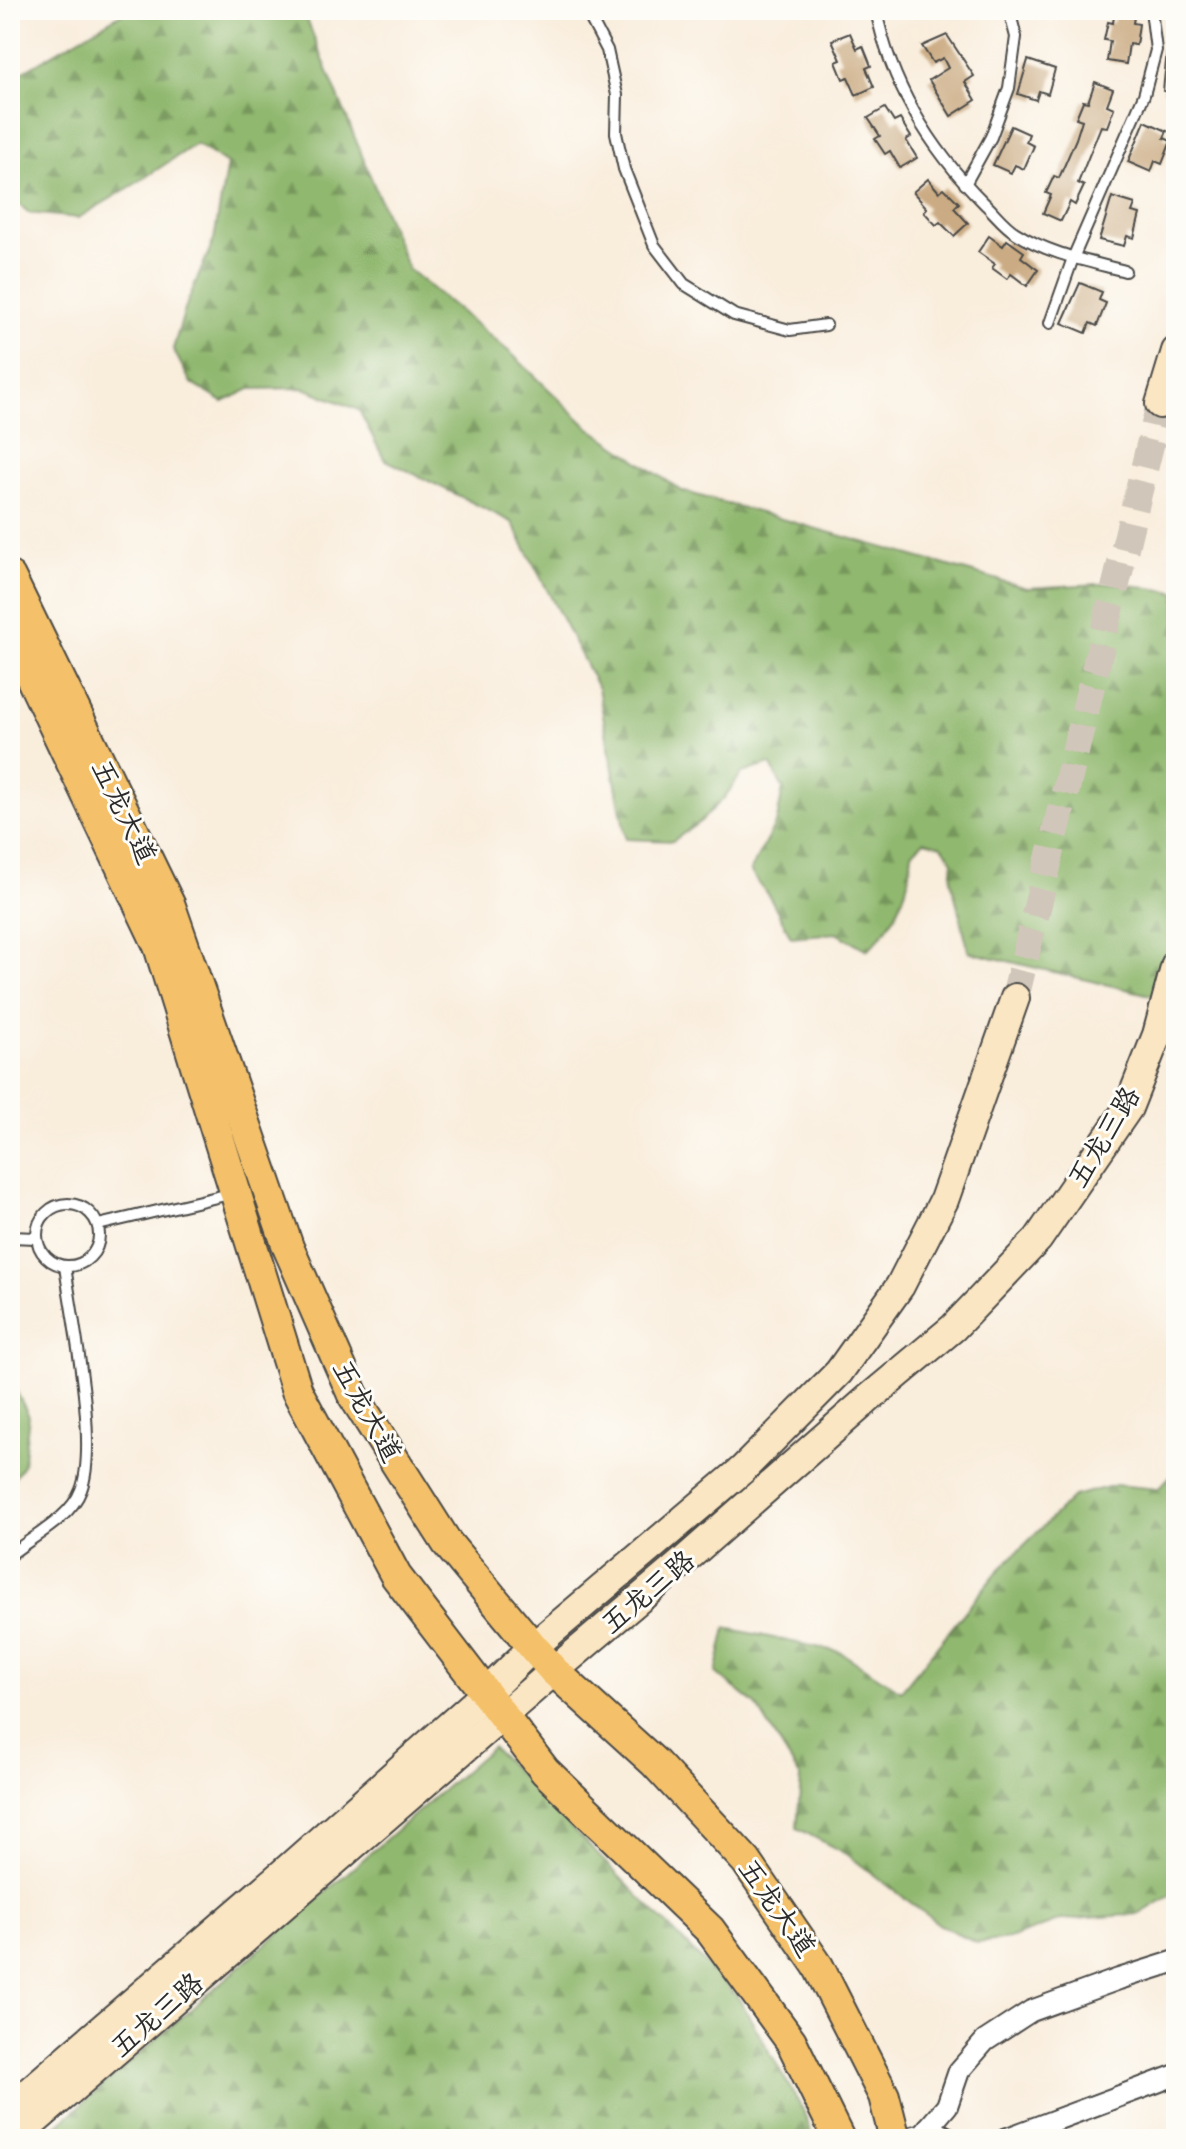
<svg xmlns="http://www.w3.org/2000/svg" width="1186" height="2149" font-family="'Comic Neue','LXGW WenKai TC',sans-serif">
<defs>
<pattern id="forest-firs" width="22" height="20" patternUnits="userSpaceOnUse" patternTransform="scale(2)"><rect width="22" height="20" fill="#90b86e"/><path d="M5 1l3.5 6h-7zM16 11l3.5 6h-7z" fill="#76965b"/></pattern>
</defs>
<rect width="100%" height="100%" fill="#fdfcf7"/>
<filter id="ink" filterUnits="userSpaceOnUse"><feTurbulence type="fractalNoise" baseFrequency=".0125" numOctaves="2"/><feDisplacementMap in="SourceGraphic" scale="16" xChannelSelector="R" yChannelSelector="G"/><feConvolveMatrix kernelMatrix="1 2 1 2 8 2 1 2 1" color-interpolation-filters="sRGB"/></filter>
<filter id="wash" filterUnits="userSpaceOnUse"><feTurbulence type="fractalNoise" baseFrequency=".006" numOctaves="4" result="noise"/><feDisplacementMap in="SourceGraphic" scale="32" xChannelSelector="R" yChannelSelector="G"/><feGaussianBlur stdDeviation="1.8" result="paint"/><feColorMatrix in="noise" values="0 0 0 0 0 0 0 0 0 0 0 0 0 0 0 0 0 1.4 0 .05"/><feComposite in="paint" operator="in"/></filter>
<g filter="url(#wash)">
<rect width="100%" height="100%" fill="#f9eddc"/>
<g fill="url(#forest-firs)" stroke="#5e724c" stroke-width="2">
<path d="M128,10h175l105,259 104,85 75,72 95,65 345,97 90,-5 59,9v409l-207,-49 -18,-72 2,-19 -11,-15 -18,-5 -12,12c-3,41 -15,68 -44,97l-32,-17 -45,4 -19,-36 -22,-30 27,-50 6,-33 -13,-24 -28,9 -18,25 -23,23 -28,20 -47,-2 -28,-151 -86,-166 -128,-63 -25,-49 -55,-22 -54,1 -27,13 -32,-19 -18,-34 14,-46 27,-63 13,-76 -31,-20 -61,40 -57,34 -49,-5 -19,-17v-117z"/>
<path d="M10,1379l19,37 -6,49 -13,19z"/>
<path d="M1176,1470v422l-36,22 -79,6 -52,19 -32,4 -37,-18 -92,-70 -51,-27 4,-50 -45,-73 -40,-32 10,-45 114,24 61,39 96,-119 77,-76 42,-11 42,4z"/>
<path d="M492,1747l246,250 66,115 9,27h-771z"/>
</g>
<g id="blocks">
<g fill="#cbab83">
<path d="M1115,10h20l-2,13 6,1 -3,21 -7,-1 -3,20 -19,-3 3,-20 -6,-1 4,-18 5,1z"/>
<path d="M850,33l7,16 6,-3 8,20 -5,2 8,19 -18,8 -8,-18 -5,2 -7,-17 5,-2 -9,-20z"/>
<path d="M947,35l27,41 -9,6 11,18 -25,16 -22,-36 19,-12 -5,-10 -10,5 -11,-17z"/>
<path d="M1167,51l9,1v41l-13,-2z"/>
<path d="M1028,60l27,9 -7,25 -9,-3 -3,9 -18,-6z"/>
<path d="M1095,82l18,7 -6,16 7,3 -7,19 -6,-1 -23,57 6,3 -9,19 -5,-3 -9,19 -18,-8 8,-18 -5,-2 8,-17 5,2 17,-39 6,-19 -6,-2 7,-17 5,1z"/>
<path d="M885,108l9,14 6,-3 11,18 -5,3 11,18 -17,10 -10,-17 -5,3 -10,-15 5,-3 -12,-18z"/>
<path d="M1145,121l22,10 -3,7 7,3 -9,23 -7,-3 -4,11 -23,-10z"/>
<path d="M1011,126l18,8 -3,8 8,4 -10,23 -9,-4 -4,8 -18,-8z"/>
<path d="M928,179l11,13 5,-4 15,15 -5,5 14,15 -14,13 -14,-14 -4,3 -12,-13 3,-4 -14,-16z"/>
<path d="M1112,197l23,7 -3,8 8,2 -6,24 -7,-2 -3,10 -25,-6z"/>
<path d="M989,236l14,10 4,-6 17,12 -3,5 17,13 -11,16 -16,-12 -4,5 -15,-11 3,-4 -17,-12z"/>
<path d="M1080,283l22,9 -3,8 7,3 -9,23 -7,-3 -4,10 -24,-10z"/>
</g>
</g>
</g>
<g filter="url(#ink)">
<use href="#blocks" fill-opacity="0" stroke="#4a4846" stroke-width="2"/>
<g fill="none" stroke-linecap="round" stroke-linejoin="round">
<path stroke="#d0c6b9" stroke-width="28" stroke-dasharray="28 14" stroke-linecap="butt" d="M1015,998l145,-594"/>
<defs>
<g id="lane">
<path d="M586,10l21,40 10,45 -1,38 8,36 30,76 30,39 50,31 56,15 36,-5"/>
<path d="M876,10c15,75 55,140 109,194 10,9 19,22 31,29 33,21 71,28 109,38"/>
<path d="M965,184l26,-47 18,-49 7,-51 -7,-27"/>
<path d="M1050,323l23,-65 71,-163 12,-45 -5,-40"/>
<circle cx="68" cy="1235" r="31"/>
<path d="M98,1225l136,-32"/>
<path d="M10,1237l27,1"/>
<path d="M10,1555c23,-19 60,-36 71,-65 18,-46 -9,-172 -16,-224"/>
</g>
<g id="street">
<path d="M928,2128l23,11"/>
<path d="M904,2139l19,-5 24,-28 12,-35 26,-30 46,-30 88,-32 57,-18"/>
<path d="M1005,2139l171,-64"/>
</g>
<g id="secondary">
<path d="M1160,404l16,-53"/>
<path d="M10,2108l274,-236 201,-178 48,-47 209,-177 97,-98 61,-86 44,-86 71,-202"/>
<path d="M14,2139l540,-468 124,-105 190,-167 85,-71 85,-89 90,-131 29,-73 19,-71"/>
</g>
<g id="primary">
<path d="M10,577l160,329 118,341 65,148 94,148 86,104 21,24 101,92 91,98 72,105 66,130 11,43"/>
<path d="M10,633l149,313 138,445 99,185 149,195 165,159 81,111 48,98"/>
</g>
</defs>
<use href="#lane" stroke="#4a4846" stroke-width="14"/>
<use href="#street" stroke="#4a4846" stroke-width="24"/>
<use href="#secondary" stroke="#4a4846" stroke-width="32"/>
<use href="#primary" stroke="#4a4846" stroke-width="34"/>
<use href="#lane" stroke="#fff" stroke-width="10"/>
<use href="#street" stroke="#fff" stroke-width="20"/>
<use href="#secondary" stroke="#fbe6c3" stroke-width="28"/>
<use href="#primary" stroke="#f4c16a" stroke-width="30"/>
</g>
</g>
<g text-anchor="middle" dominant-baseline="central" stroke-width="6" stroke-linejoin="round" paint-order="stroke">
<g font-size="28" fill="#2b2b2b" stroke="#fdfcf7">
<text transform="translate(124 812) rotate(64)">五龙大道</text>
<text transform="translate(1104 1137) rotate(-59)">五龙三路</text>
<text transform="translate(367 1411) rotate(61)">五龙大道</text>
<text transform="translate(648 1592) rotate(-40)">五龙三路</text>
<text transform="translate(777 1908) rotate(55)">五龙大道</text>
<text transform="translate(157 2015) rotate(-41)">五龙三路</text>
</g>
</g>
<rect width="1186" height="2149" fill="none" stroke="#fdfcf7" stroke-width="40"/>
</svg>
